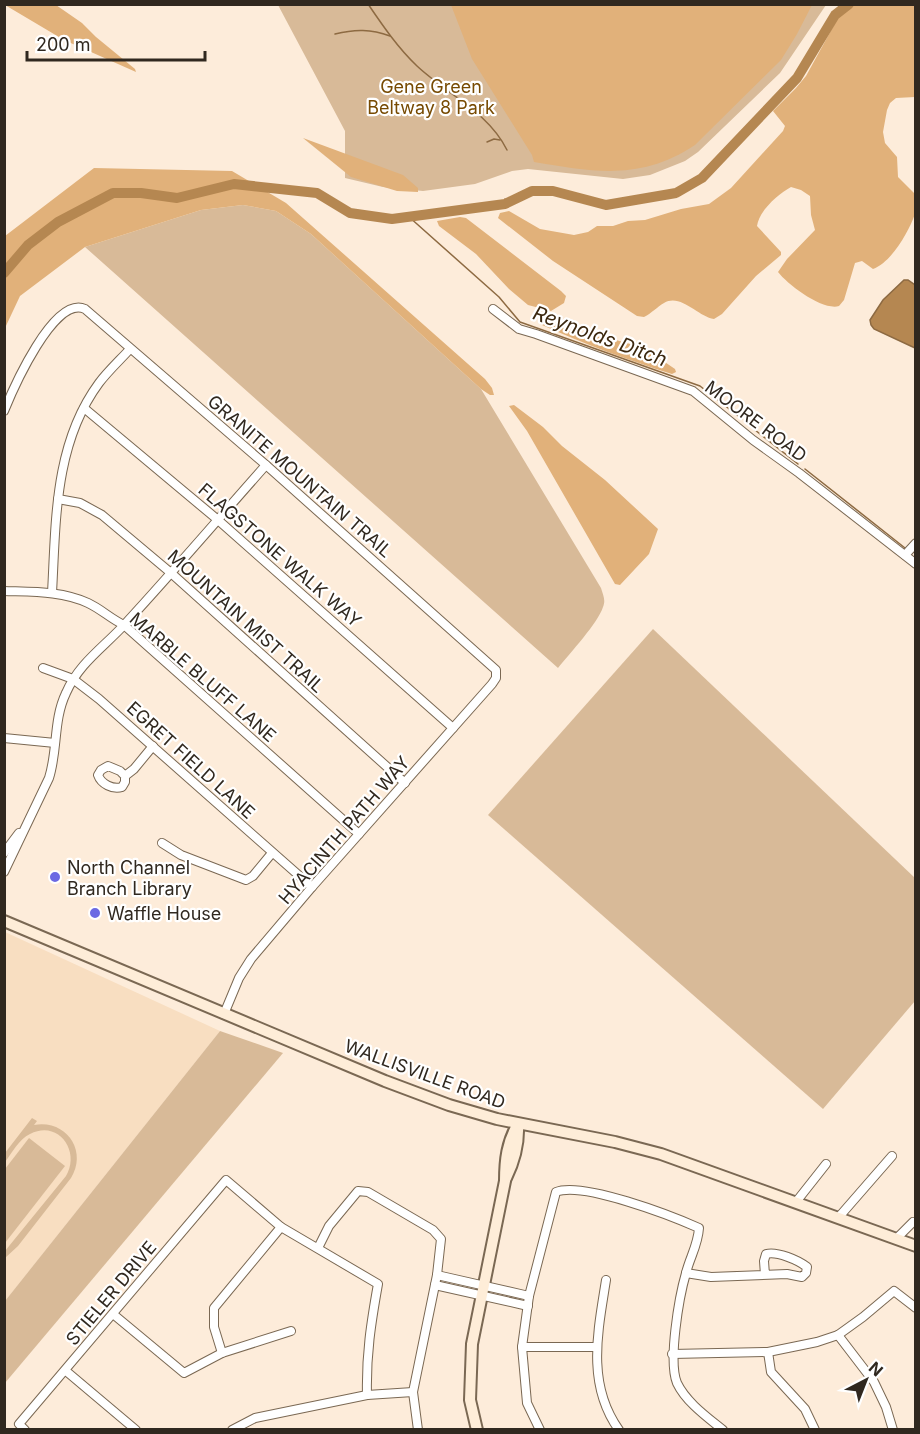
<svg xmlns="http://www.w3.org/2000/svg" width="920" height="1434" font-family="Inter,sans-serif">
<rect width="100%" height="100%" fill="#fdecda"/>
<path fill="#f8dec1" d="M5,932l215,99 -215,270z"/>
<g fill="#d8ba98">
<path d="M278,5h548l-46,68 -82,79 -13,9 -35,14 -27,4 -95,-10 -16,2 -37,13 -52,7 -40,-4 -38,-9v-47z"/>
<path d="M243,205l33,6 35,23 170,155 120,199c2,7 5,12 2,19 -5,16 -33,46 -45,61l-473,-421 116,-37z"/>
<path d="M653,629l262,249v123l-92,108 -335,-294z"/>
<path d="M220,1031l63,22 -278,330v-82z"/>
<path d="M32,1118l5,3 -3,4c32,-6 54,26 37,53l-53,68 -13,12v-7l61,-75c15,-25 -8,-57 -36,-42 -11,5 -18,19 -25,28v-9z"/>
<path d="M29,1138l36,28 -60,77v-74z"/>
</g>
<g fill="#e1b17a">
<path d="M854,4l61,1v92l-19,1 -6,5 -3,7 -4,22 2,11 12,14 1,20 17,17c1,6 2,14 0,20 -6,17 -23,48 -42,55l-11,-8 -7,2 -11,37 -5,6c-16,5 -51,-21 -61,-34l9,-13 28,-29 -4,-15 -1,-19 -9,-6 -10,-3c-13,7 -32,24 -34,39l24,26v3l-25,21 -34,38 -8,5c-16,-2 -33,-26 -50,-16 -7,4 -12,10 -20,14l-7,-1 -84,-55 -55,-43 2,-5 9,-2 31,18 34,6 14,-3 9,-6h16l15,-5 17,-1 36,-11 28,-5 22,-16 52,-57 2,-5 -12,-15 23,-23 10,-12 33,-60z"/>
<path d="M5,5h51l26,18 14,14 39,32 1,3 -72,-32z"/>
<path d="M451,5h361l-15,29 -16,26 -86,85c-54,36 -101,27 -161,17l-2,-7 -60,-96z"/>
<path d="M303,138l100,37 15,13v4l-21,-1 -46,-14z"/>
<path d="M94,168l138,3 54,32 199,176 7,9 2,7h-4l-9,-6 -170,-155 -35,-23 -33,-6 -42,5 -116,37 -65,49 -15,32v-92z"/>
<path d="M460,217l6,1 95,73 5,5 -2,7 -13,8 -23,-6 -19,-16 -33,-35 -37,-28 -2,-5z"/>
<path d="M545,319l27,13 44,8 28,8 31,21 1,3 -4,2c-45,-14 -87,-30 -130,-49l-1,-3z"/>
<path d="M514,405l29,22 19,19 43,34 53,49 -9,25 -29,31 -5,-1 -88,-153 -18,-25z"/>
</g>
<path fill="#b58751" stroke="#8d6a42" stroke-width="1.5" d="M904,280h4l7,5v63l-41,-19 -3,-4 -1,-5 13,-20z"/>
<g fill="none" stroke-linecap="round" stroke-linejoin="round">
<g stroke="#8d6a42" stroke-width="1.5">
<path d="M368,4c15,22 30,44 49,62 30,28 71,46 90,84"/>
<path d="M335,34c20,-5 36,-5 55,2"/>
<path d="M487,142l7,-3 6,1"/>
<path d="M505,204v-5"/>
<path d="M408,216l91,81 21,25 180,64 42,33"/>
<path d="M755,430l43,34"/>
<path d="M805,469l100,79"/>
</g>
<path stroke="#b58751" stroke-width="10" d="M4,273l24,-28 30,-23 55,-29h28l36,5 57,-14 83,9 33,20 42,6 113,-15 27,-13h21l53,14 70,-12 26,-15 95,-100 38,-63 14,-11"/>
<defs>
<g id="street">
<path d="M493,309l26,20 17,5 157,57 60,49 46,33 117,91"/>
<path d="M84,408l134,112 235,208"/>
<path d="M4,411c9,-22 50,-116 81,-102l181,156 230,205v8l-4,6 -180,203 -61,72 -12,19 -15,36"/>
<path d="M58,499l22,4 22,12 69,58 234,210"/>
<path d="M905,555l11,-12"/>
<path d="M4,591c29,1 58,0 84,12 13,6 23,16 36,22l235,209"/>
<path d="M52,593c4,-72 2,-149 47,-210 9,-12 21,-23 31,-34"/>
<path d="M43,668l30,11 26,20 213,188"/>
<path d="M4,738l51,5"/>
<path d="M125,776l-5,-5 -12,-5 -7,4 -3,5c3,9 15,15 24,12l3,-5v-6l9,-7 19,-23"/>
<path d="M162,843l19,12 65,25 7,-4 19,-23"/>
<path d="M4,853l15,-20"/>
<path d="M4,872l45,-94c9,-28 4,-58 17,-85 13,-30 38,-46 59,-69 48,-52 94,-106 141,-159"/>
<path d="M796,1202l30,-38"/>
<path d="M838,1218l54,-62"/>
<path d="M896,1239l17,-17"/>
<path d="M318,1248l11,-22 29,-35 10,1 65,38 8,9 -4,36 -24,117 5,38"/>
<path d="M686,1273l25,4 76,-3 15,3 4,-4 1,-6c-9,-7 -30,-16 -41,-13l-2,7 1,14"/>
<path d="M437,1275l92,21"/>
<path d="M606,1280c-8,51 -20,104 13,150"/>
<path d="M435,1285l93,21"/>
<path d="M113,1314l71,59 38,-20 69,-22"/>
<path d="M838,1335l36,47 12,25 7,23"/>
<path d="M522,1347h74"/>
<path d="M768,1352l3,20 34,37 10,21"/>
<path d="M222,1353l-8,-26v-19l67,-81"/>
<path d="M672,1354l96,-2 49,-10 21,-7 25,-18 31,-26 22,17"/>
<path d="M66,1371l70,59"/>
<path d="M25,1430l-6,-6 207,-244 55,47 97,57c-7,39 -12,71 -11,111"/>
<path d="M232,1430l23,-12 112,-23 46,-3"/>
<path d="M540,1430l-13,-27 -5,-56 7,-51 27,-104c26,-11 116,24 143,36 -1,17 -9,29 -13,45 -7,24 -18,88 -9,110 9,19 30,34 46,47"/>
</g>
<g id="secondary">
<path d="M4,921l381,160 64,24 48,14 118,23 46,12 255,92"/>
<path d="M506,1178c9,-18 13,-34 12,-54"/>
<path d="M477,1430l-7,-30 2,-56 33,-163c0,-21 2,-39 13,-57"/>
</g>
</defs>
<use href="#street" stroke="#7a6853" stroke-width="10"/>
<use href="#secondary" stroke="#7a6853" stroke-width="14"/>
<use href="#street" stroke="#fff" stroke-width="8"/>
<use href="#secondary" stroke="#feedd8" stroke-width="10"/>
</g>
<g fill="#6b69e3" stroke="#fff" stroke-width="2">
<circle cx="55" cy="877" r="6"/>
<circle cx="95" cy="913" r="6"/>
</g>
<g text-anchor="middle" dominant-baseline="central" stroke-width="4.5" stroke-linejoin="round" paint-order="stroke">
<g font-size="18" fill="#774a02" stroke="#fff">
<text x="431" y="86">Gene Green<tspan x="431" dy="21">Beltway 8 Park</tspan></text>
</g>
<g font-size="18" fill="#30281f" stroke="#fff">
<text transform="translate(756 421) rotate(37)">MOORE ROAD</text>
<text transform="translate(300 476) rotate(41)">GRANITE MOUNTAIN TRAIL</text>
<text transform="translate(280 555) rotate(41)">FLAGSTONE WALK WAY</text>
<text transform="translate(246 621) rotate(42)">MOUNTAIN MIST TRAIL</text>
<text transform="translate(203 677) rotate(41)">MARBLE BLUFF LANE</text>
<text transform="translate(191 760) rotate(42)">EGRET FIELD LANE</text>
<text transform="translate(344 830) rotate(-49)">HYACINTH PATH WAY</text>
<text transform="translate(425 1074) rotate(20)">WALLISVILLE ROAD</text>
<text transform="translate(111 1293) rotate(-50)">STIELER DRIVE</text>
</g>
<g font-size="18" fill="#30281f" stroke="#fff" text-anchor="start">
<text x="67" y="867">North Channel<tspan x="67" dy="21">Branch Library</tspan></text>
<text x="107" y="913">Waffle House</text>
</g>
<g font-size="20" font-style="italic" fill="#3b270e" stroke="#fff">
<text transform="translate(600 336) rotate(20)">Reynolds Ditch</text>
</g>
</g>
<rect width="920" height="1434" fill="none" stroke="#30281f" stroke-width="12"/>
<g transform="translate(866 1380) rotate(42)" stroke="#ffffff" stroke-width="4.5" paint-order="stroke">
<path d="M0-4.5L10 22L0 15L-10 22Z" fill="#30281f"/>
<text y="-9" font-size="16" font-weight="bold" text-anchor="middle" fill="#30281f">N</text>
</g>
<path d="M27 51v9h178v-9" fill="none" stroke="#30281f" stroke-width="3"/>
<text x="36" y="51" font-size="18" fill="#30281f" stroke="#ffffff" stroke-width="4.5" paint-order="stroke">200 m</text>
</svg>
